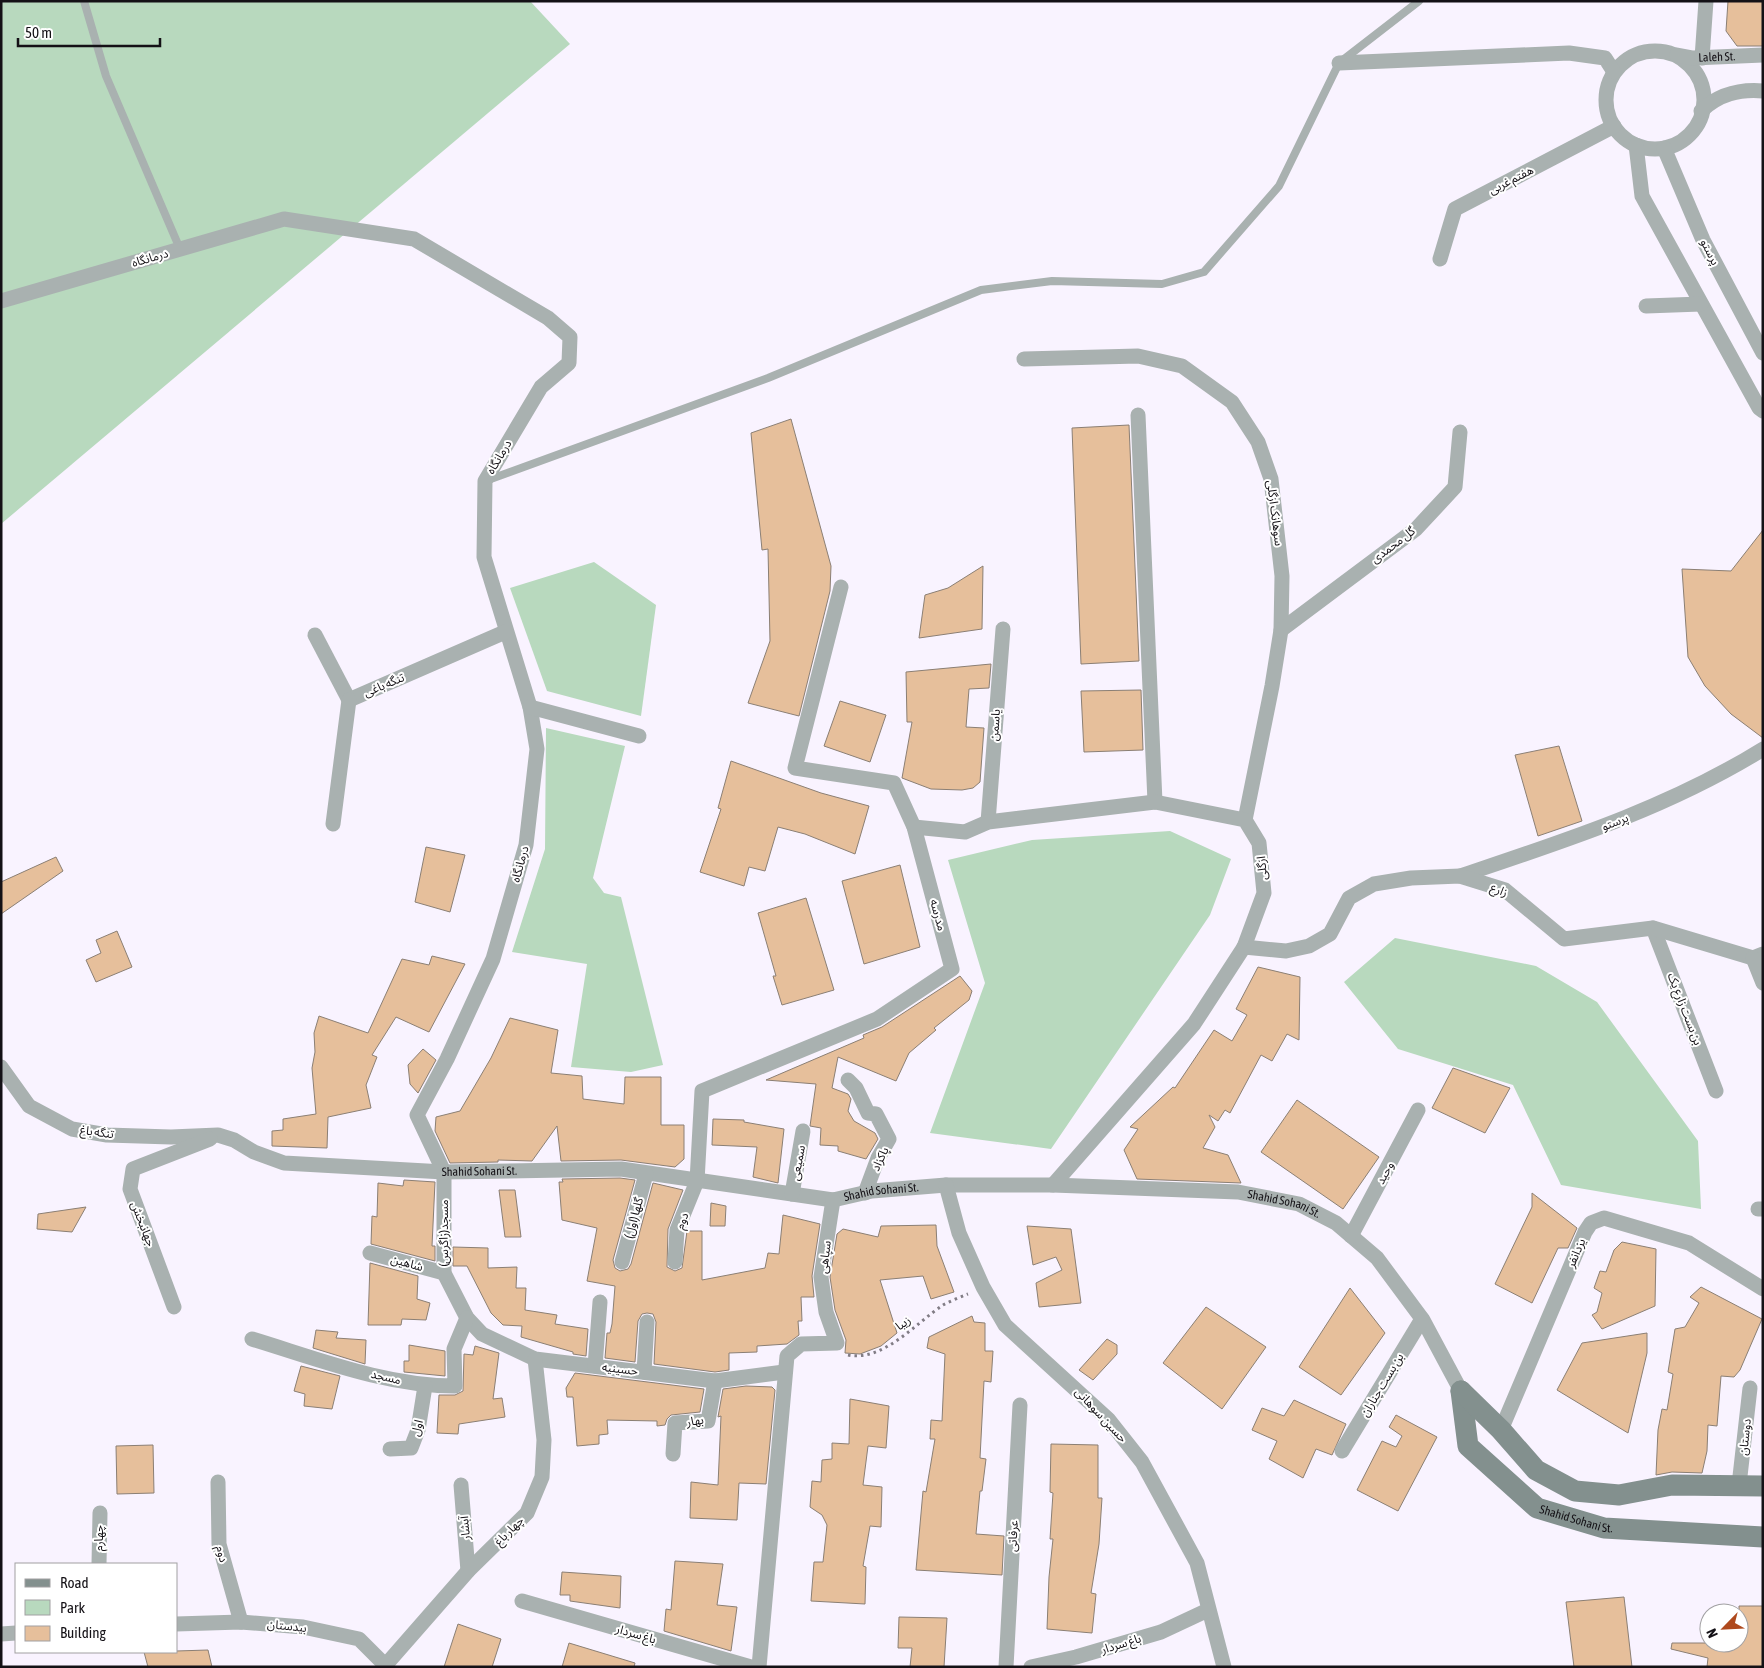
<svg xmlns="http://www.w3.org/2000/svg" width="1764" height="1668" font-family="'Asap Condensed','Noto Sans Arabic',sans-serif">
<rect width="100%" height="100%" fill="#f9f3ff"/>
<g fill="#b8d9be">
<path d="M1,1h529l40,43 -569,480z"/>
<path d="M594,562l62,43 -15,111 -94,-25 -37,-103z"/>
<path d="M546,728l79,18 -32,132 11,15 17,4 42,168 -32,7 -60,-5 16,-103 -75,-12 33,-103z"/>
<path d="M1170,831l61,28 -21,56 -159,234 -121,-16 55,-150 -37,-123 84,-20z"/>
<path d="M1395,938l141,28 61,36 101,139 3,68 -140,-24 -48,-100 -115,-36 -54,-67z"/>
</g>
<g fill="#e6bf9b" stroke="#8b7f74">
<path d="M1728,1h35v45h-26l-11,-15z"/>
<path d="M791,419l40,147 -1,25 -31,125 -51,-13 22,-62 -2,-92 -6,1 -11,-117z"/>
<path d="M1129,425l10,236 -58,3 -9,-236z"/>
<path d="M1763,530v208l-32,-24 -26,-28 -17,-29 -6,-88 49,2z"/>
<path d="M983,566l-1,63 -63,9 6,-43 23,-7z"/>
<path d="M991,664l-2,24 -20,1 -3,38 18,1 -4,54 -7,6 -11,2 -31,-1 -29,-11 10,-56h-5l-1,-50z"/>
<path d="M1141,690l2,60 -59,2 -3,-61z"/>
<path d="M840,701l46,14 -16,47 -46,-16z"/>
<path d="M1559,746l23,75 -44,15 -23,-81z"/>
<path d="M731,761l90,32 48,13 -14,48 -50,-20 -27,-7 -13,44 -16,-4 -5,19 -44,-14 21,-63 -3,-1z"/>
<path d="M426,847l39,8 -15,57 -35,-10z"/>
<path d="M56,857l7,14 -62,43v-32z"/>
<path d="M900,865l20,82 -56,17 -22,-83z"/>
<path d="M806,898l28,92 -52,15 -9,-29h3l-18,-63z"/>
<path d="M117,931l15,36 -36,15 -10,-22 15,-7 -5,-13z"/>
<path d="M432,956l33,8 -36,68 -33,-15 -24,38 5,2 -11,28 5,23 -43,9 -1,31 -55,-2v-15l11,-1v-11l33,-5 -4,-46 3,-16 -1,-19 5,-17 49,17 34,-74 27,6z"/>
<path d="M1258,967l42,10 -1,63 -12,-6 -15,27 -11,-6 -31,58 -5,-3 -7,11 -9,-6 6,12 -12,21 25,7 13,28 -104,-4 -13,-29 14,-21 -8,-2 43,-40 2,1 39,-58 18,11 15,-26 -11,-6z"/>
<path d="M960,976l12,15 -3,9 -35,28 2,2 -27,23 -13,28 -58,-24 -6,31 16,6 3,5 -3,12 6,10 21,12 3,6 -12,20 -28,-8v-5l-18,-1 1,-17 -11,-2 6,-42 -50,-4 98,-42 -1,-3 19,-8z"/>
<path d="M510,1018l48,12 -7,43 31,3 1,23 41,5 1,-27h36v48h23v34l-9,8 -54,-7 -60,1 -4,-35 -25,35 -34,-1v2l-48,1 -15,-32 1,-14 24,-6 31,-53z"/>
<path d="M423,1049l13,11 -18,33 -8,-9 -2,-19z"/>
<path d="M1453,1068l57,20 -25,45 -53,-25z"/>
<path d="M1297,1100l82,57 -36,52 -82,-57z"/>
<path d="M713,1119l31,1v2l40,7 -6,54 -25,-6 4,-30 -45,-2z"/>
<path d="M620,1178l15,2 -22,80 2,8 5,3 8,-2 3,-5 22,-81 30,7 -15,39 -1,38 8,4 7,-3 5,-37h15v49l63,-12 3,-15 11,1 4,-39 37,9 -8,52 2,21h-13l1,24h-4l1,14 -12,9 -30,2v6l-28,1v17l-14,2 -61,-8 2,-42 -3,-8 -6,-1 -5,1 -4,7 -3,41 -30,-4 2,-25h3l2,-9 3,-38 -28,-5 10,-53 -35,-8 -3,-38h4l-1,-3z"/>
<path d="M404,1180l31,2 -3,64h3v15l-64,-17 1,-28 5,1 1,-34 25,3z"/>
<path d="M499,1190h16l6,47h-16z"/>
<path d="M1532,1193l45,35 -9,20h-10l-26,55 -37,-19 37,-77z"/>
<path d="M711,1203l15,3 -1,20h-15z"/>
<path d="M86,1207l-14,25 -35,-3 1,-15z"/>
<path d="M936,1225l1,21 17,46 -23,7 -8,-23 -43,4 17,53 -16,13 -21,8 -15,-1 1,-13 -11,-30 -5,-33 7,-43 6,-5 35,8 3,-11z"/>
<path d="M1027,1226l44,3 10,74 -42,4 -3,-24 26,-13 -6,-13 -23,8z"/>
<path d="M1622,1242l34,7 -1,57 -53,23 -10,-14 5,-3 5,-19 -8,-5 6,-17 6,1 8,-22z"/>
<path d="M453,1247l35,1v20l29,-1 -1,21h10l-1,22 32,5 -2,9 33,5 -2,27 -13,-2v-2l-52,-15 1,-11 -19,-1 -12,-12 -24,-47h-14z"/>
<path d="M370,1263l48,13 -1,23 13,4 -4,17 -24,-1 -1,6h-33z"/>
<path d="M1701,1287l61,32 -22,51 -6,7 -13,-1 -4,50 -9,-1 -1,26 -5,22 -30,-1 -16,3 2,-45 4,-21 5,1 6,-36 -5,-2 7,-43 10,-2 14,-24 -9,-6z"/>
<path d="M1350,1288l35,45 -44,62 -42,-28z"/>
<path d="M1206,1307l60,40 -44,62 -59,-46z"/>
<path d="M972,1316l2,6 11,1v28h8l-2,31 -7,-1 -4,77 6,1 -4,32h-2l-4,43 28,2 -2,39 -86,-5 7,-79 3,1 9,-53h-5l1,-19 11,1 3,-67 -18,-6 2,-11z"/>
<path d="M316,1330l22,2 -2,6 30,2 -1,24 -52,-16z"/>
<path d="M1647,1333v20l-19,80 -71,-43 25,-47z"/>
<path d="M1107,1339l10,6v9l-24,26 -14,-10z"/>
<path d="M409,1345l36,6v25l-41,-4v-11h5z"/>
<path d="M475,1346l24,7 -6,46 9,-1 3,19 -46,7 -1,10 -21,-1 2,-38h16l8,-4 1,-37 9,1z"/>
<path d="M301,1366l39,10 -8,33 -28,-3 1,-12 -11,-3z"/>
<path d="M575,1373l129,16 -4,23 -29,3 -4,4 -2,6 -8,1v-5l-50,-1 1,14 -9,1v9l-22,2 -4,-49h-6l-1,-9z"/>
<path d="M746,1386l26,1 3,3 -9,94 -27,-1 -2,37 -47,-2 1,-36 27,3 3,-69 -3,1 5,-28z"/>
<path d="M850,1399l39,7 -3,42 -18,-2 -5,39 19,2 -1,40 -11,-1 -7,40 3,1 -1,37 -54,-3 3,-39h9l4,-37 -5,-10 -12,-8 2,-26 9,1 1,-22 10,-1v-16l17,1z"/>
<path d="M1294,1400l52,24 -14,31 -16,-6 -13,29 -34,-19 8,-18 -25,-11 10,-22 22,8z"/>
<path d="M1396,1415l41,22 -39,74 -41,-21 25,-49 14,6 6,-11 -13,-9z"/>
<path d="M1051,1444l47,1v53h4l-3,46 -8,49 5,1 -4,39 -45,-4 2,-52 4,-38h-3l3,-46 -3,-1z"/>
<path d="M153,1445l1,48 -37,1 -1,-48z"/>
<path d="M675,1561l48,3 -6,41 20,2 -6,44 -67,-20 2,-22 5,1z"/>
<path d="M562,1572l59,4 -1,32 -50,-7v-6h-10z"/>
<path d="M1624,1597l8,70h-58l-8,-65z"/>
<path d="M1739,1606h24v61h-56l1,-9 -37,-9 1,-6h67z"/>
<path d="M899,1617l48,1 -3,49h-34l2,-19h-14z"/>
<path d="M458,1624l43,15 -9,28h-48z"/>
<path d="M569,1643l66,20 -1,4h-72z"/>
<path d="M208,1650l4,17h-64l-4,-15z"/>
</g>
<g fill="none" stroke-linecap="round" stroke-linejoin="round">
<path stroke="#817c85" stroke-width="3" stroke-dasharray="2.5 4" stroke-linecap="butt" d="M848,1355c35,7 68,-32 95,-50 8,-4 17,-8 25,-11"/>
<g stroke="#a9b1b0" stroke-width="8">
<path d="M84,1l22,75 74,173"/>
<path d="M488,480l280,-102 213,-88 71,-9 110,3 42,-12 75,-86 60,-123 80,-62"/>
</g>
<g stroke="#a9b1b0" stroke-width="15">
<circle cx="1655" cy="100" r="49"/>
<path id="s1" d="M1677,55l16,3 70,-3"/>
<path d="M1702,58l4,-57"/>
<path d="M1339,63l230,-10 36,5 9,14"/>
<path d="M1701,111c18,-17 38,-22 62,-20"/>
<path d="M1636,145l6,51 117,212 4,3"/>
<path d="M1664,148l39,92 60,113"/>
<path d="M1440,259l15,-50 159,-83"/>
<path d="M1,301l283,-82 130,20 134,79 22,19 -1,26 -28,24 -56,94 -1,76 46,150 7,42 -11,96 -33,114 -46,100 -30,56 27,57v101l23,45 15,16 53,25 180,22 69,-9"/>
<path d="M1646,306l55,-2"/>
<path d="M1024,359l114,-3 44,10 50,36 26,40 13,37 11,97 -1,54 -9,56 -27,134"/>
<path d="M1138,415l17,387"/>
<path d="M1281,630l135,-101 39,-42 5,-55"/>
<path d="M315,635l34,65"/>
<path d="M349,700l156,-68"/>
<path d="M530,707l109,29"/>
<path d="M988,822l15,-193"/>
<path d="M333,824l16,-124"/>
<path d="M914,827l51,5 23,-10 167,-20 90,18 14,23 5,50 -20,54 -50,77 -141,161"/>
<path d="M1460,876c104,-35 208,-68 303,-127"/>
<path d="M1653,928l63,163"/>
<path d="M1244,947l42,4 23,-5 21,-12 19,-36 25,-14 37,-6 49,-2 45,14 59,49 89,-11 100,30 10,-4"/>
<path d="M1753,958l10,25"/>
<path id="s2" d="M1,1067l28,39 43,23 35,6 64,2 47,-2 16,5 20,12 30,11 160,9 177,-3 212,31 39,-9 74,-6h107l185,7 61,12 37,19 41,35 46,62 38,71"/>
<path d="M848,1080l8,8 12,25 8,1 13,25 -11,19 -13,35"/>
<path d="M946,1185l13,48 24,54 22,38 103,94 34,43 55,101 27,104"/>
<path d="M792,1194l11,-63"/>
<path d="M1758,1209h5"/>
<path d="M1351,1236l67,-126"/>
<path d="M370,1253l74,20"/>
<path d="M622,1262l24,-88"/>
<path d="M675,1262l2,-32 20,-49 5,-90 175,-72 75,-50 -38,-142 -20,-44 -99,-15 46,-181"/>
<path d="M174,1307l-44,-118 3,-20 77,-30"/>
<path d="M252,1339c66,20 134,47 203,47l-1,-37 13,-31"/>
<path d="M595,1366l5,-64"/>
<path d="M644,1372l3,-50"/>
<path d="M1501,1430l84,-198 6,-9 13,-5 85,25 74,46"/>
<path d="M390,1449l21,-1 7,-18 7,-44"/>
<path d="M1342,1451l80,-132"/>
<path d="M673,1454l2,-31 33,-2 7,-40"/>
<path d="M218,1482l1,62 22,78"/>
<path d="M461,1485l7,86"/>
<path d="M1739,1485l11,-97"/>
<path d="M99,1564l1,-51"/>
<path d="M522,1601l229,66"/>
<path d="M176,1624l65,-2 62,5 56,12 28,28"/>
<path d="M1,1634l15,-1"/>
<path d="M384,1667l84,-96 59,-58 15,-36 2,-37 -9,-81"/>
<path d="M759,1667l28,-311 14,-12 36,-1 -11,-31 -5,-35 12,-77"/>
<path d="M1006,1667l14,-262"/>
<path d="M1031,1667l45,-10 85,-25 47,-22"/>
</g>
<g stroke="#83908e" stroke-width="21">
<path id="s3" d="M1461,1391l7,55 69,62 67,20 159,9"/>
<path d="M1461,1391l40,39 35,40 39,21 44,4 53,-10 91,1"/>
</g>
</g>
<g text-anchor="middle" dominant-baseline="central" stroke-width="4" stroke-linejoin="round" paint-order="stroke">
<g font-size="12" fill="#141116" stroke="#fff">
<text stroke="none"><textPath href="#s1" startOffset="40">Laleh St.</textPath></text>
<text transform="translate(1511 180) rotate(-27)">هفتم غربی</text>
<text transform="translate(1710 252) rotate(63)">پرستو</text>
<text transform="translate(150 258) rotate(-16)">درمانگاه</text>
<text transform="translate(499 457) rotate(-59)">درمانگاه</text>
<text transform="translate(1275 513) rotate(83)">سوهانک ازگلی</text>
<text transform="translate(1393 545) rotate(-37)">گل محمدی</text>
<text transform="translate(384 685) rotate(-23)">تنگه باغی</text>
<text transform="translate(995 725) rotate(-86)">یاسمن</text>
<text transform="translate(1615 822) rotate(-21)">پرستو</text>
<text transform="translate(520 864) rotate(-75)">درمانگاه</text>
<text transform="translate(1262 868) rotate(-95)">ازگلی</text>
<text transform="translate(1499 890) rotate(23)">زارع</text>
<text transform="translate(938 915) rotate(75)">مدرسه</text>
<text transform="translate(1685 1009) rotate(69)">بن بست زارع یک</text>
<text transform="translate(97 1132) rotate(8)">تنگه باغ</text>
<text transform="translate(880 1159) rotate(-65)">پاکزاد</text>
<text transform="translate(798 1163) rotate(-80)">سمیعی</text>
<text stroke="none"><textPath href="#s2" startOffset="511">Shahid Sohani St.</textPath></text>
<text transform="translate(1385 1173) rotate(-62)">وحید</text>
<text stroke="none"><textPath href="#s2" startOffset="916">Shahid Sohani St.</textPath></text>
<text stroke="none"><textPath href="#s2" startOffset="1321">Shahid Sohani St.</textPath></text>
<text transform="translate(634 1218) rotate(-75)">گلها (اول)</text>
<text transform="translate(682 1221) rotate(-71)">دوم</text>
<text transform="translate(143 1224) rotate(69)">جهانبخش</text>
<text transform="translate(444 1233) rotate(-90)">مسجد(زاگرس)</text>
<text transform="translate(1576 1253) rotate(-67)">یزدانفر</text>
<text transform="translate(825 1257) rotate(-83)">سپاهی</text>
<text transform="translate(407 1263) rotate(15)">شاهین</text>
<text transform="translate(903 1323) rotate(-36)">زیبا</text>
<text transform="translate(620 1369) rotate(7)">حسینیه</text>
<text transform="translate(386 1377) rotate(13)">مسجد</text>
<text transform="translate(1382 1385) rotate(-59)">بن بست چناران</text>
<text transform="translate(1101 1415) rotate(47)">حسین سوهانی</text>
<text transform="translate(695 1421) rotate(-9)">بهار</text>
<text transform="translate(417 1428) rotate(-75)">اول</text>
<text transform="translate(1745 1437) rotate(-84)">دوستان</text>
<text stroke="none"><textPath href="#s3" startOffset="189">Shahid Sohani St.</textPath></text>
<text transform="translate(465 1528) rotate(-95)">آبشار</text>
<text transform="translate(509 1531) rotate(-45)">چهار باغ</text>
<text transform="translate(1013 1536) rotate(-87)">عرفاتی</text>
<text transform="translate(99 1538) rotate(-90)">چهارم</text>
<text transform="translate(222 1554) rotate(76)">دوم</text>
<text transform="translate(287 1626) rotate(6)">بیدستان</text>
<text transform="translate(636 1634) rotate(16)">باغ سردار</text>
<text transform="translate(1121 1644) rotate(-17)">باغ سردار</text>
</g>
</g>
<rect width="1764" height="1668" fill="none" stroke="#141116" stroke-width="5"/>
<rect x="15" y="1563" width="162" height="90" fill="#ffffff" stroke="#a1a0a2"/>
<rect x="25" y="1579" width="25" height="8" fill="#83908e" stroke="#a1a0a2"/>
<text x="60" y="1588" font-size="15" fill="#141116">Road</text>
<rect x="25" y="1600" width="25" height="15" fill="#b8d9be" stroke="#a1a0a2"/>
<text x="60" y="1613" font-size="15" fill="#141116">Park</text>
<rect x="25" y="1626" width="25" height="15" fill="#e6bf9b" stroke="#a1a0a2"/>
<text x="60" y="1638" font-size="15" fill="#141116">Building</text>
<g transform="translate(1724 1628) rotate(246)"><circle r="24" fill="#ffffff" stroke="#a1a0a2"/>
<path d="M0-4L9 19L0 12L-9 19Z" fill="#af491d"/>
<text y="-8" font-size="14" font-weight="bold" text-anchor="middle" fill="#141116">N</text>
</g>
<path d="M18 38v8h142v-8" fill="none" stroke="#141116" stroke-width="2.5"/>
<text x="25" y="38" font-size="15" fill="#141116" stroke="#ffffff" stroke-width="4" paint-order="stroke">50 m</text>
</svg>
